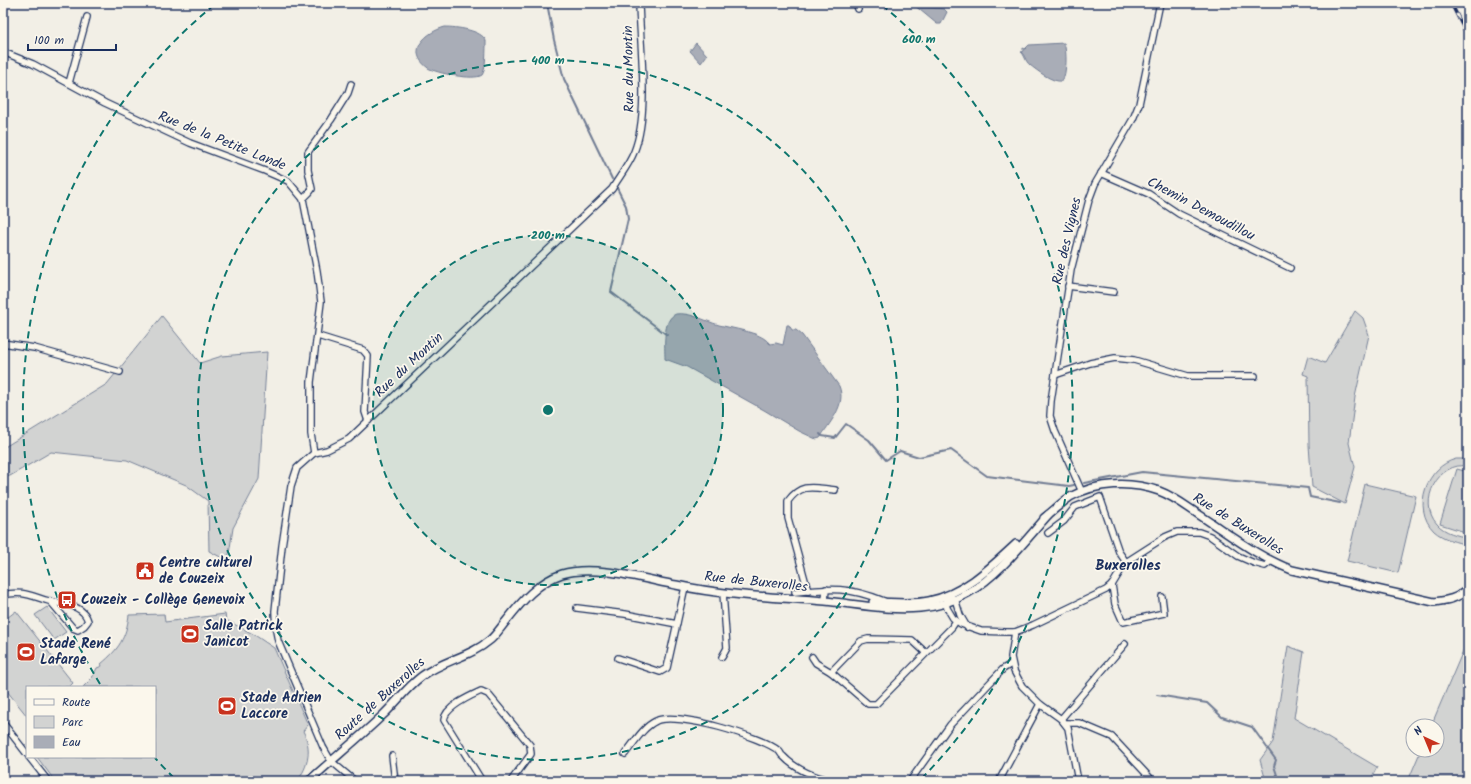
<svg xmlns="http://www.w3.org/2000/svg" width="1471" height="784" font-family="Kalam,sans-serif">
<rect width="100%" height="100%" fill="#f2efe6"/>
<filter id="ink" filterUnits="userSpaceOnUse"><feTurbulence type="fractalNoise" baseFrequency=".025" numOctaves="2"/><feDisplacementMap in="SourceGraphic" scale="8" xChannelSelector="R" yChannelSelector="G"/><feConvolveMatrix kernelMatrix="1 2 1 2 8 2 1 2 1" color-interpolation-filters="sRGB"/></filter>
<g filter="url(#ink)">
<g fill="#d2d3d2" stroke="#768198">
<path d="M1355,311l8,7 6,17 -14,62 -6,46 6,24 -10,37 -33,-17 -3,-42 -1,-69 -5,-2 5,-18 17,7z"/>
<path d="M162,316l38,47 22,-7 45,-4 -8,127 -26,49 -5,33 -19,-10 -1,-50 -22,-16 -59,-25 -76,-8 -41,24 -7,1v-29l104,-64z"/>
<path d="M1456,459h12v7c-30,-5 -51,36 -31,58 8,9 20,11 31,14v7c-12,-3 -25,-6 -34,-14 -23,-23 -7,-65 22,-72z"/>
<path d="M1457,469l11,3v61l-28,-9z"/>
<path d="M1365,484l51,12 -18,77 -51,-12z"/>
<path d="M47,607l19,25 -12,8 -19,-25z"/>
<path d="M16,611l57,72 -4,4h-42v29l-24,-30v-65z"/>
<path d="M164,614l1,8 60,-8 1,6 27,14 21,14 34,77 -5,6c9,17 6,35 -6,50h-242l-18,-24h118v-70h-72l9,-9 5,-10 5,-2 -1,-2c18,-15 25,-26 28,-49z"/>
<path d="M1468,639v142h-60l13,-31h16v-24h-6z"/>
<path d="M1288,646l16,6 -10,66 83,49 -7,14h-104l-6,-21 13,-18z"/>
</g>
<g fill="#a9adb7" stroke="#707b93">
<path d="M914,5l30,4 3,3 -6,12h-4z"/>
<path d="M445,27c11,0 37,3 41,14 0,6 0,30 -4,34 -8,6 -46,-2 -54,-7 -23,-17 -2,-36 17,-41z"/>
<path d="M696,43l11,12 -6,8 -11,-12z"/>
<path d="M1064,43c3,8 3,31 -2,38 -9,2 -26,-11 -32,-16 -5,-4 -5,-10 -9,-13l2,-1v-3l2,1 4,-4z"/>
<path d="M676,314c14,-2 29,7 43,11 12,3 25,5 36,9 7,3 11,5 15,10l6,-1 7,2 4,-20h2l3,5h4l6,5 37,51c8,19 -10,37 -19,52l-4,1 -17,-8 -35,-21 -77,-43 -22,-8c0,-12 -3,-40 11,-45z"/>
</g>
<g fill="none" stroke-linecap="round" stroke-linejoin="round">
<g stroke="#707b93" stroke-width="2">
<path d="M547,3l7,37 10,39 48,100"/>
<path d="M617,188l9,18 2,13 -17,73 56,43"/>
<path d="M820,434l2,2 13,2 11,-14 23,16 17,20 14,-9 19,6 32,-7 36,26 82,10 5,-1"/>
<path d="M1084,483l58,-11 166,16 2,9 30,6"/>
<path d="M1157,695l50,8 15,14 30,10 24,33 -2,6 5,15"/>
</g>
<defs>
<g id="minor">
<path d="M856,3l2,6"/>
<path d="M3,52l30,12 72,39 85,40 75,28 23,10 15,18 14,72 4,31 -10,80v52l3,19"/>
<path d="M69,83l18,-66"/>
<path d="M1101,173l48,21 30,20 111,54"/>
<path d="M303,199l6,-6 3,-4 -4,-19v-18l23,-32 17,-27 3,-9"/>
<path d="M1068,286l46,6"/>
<path d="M318,336l45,14 5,6 -3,56 3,9"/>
<path d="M3,343l31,5 86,24"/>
<path d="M1055,375l35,-12 25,-5 19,2 54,16h67"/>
<path d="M1082,492l-27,-61 -5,-15 1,-15 20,-131 18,-70 6,-16 38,-65 6,-15 21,-101"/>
<path d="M1048,533l16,-12 11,-14 25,-10 19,55 7,10"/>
<path d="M1112,585l3,19 8,18 41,-9 -2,-16"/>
<path d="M808,591l-20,-73v-17c14,-19 26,-13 47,-11"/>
<path d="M795,592c37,-4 54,-5 89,9"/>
<path d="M3,595c19,-5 28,1 46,6 15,4 34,3 39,20l-4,5 -6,4 -5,-2 -23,-27"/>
<path d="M951,597l5,5 4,13 7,12"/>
<path d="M947,599l-1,3 1,6 6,10 8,6 20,7 24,1h10l18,-7 73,-35 6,-5 14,-23 39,-25 12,-5h22l11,4 28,20 16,7 11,3 6,-5"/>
<path d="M825,601l1,-12"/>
<path d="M577,608l48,6 52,10"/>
<path d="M1015,632l-4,25 3,14 8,15 18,18 21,15 7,9 10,53"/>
<path d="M926,653l-14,-13 -44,-1 -7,2 -30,31 37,32h8l76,-77 4,-6"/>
<path d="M722,657l5,-9 -4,-55"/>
<path d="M812,657l4,6 15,9"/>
<path d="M618,658l42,14 7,-4 18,-81"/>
<path d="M1061,719l64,-75"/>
<path d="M3,723l24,31"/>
<path d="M1065,723h14l33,14 41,44"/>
<path d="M625,754c9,-11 18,-27 31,-33 20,-10 107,16 123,30 2,2 2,4 4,5 12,13 32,21 49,25"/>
<path d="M392,756l3,25"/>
<path d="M29,757l19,24"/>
<path d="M355,781l-24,-20 -8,-14 -45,-106 -2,-10 -1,-20 7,-65 9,-60 6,-18 17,-15 13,-3 22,-11 263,-250c7,-12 17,-24 22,-37 16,-39 6,-106 5,-149"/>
<path d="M482,781l-38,-61c1,-13 26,-24 37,-29l7,3 42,51 1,9 -20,27"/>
<path d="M910,781l40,-56 53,-56 8,-5"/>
<path d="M999,781l41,-77"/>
</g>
<g id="tertiary">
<path d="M1044,518c9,-7 17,-15 26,-21 27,-15 61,-16 89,-6 14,5 27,15 39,23 31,20 60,43 94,56l142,32c15,-2 22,-3 34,-13"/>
<path d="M873,602c18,0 38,3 56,-1 36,-8 61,-33 87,-57"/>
<path d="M309,781c24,-22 50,-43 74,-66 13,-12 24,-28 39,-39 22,-16 48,-19 68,-36 6,-5 11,-13 17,-20 15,-19 31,-38 55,-46 31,-10 82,5 114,11 50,11 99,12 149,16 31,3 63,10 95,7 16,-1 34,-7 48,-15 32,-19 56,-51 80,-78"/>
</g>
</defs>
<use href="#minor" stroke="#1b2f5e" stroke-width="8"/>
<use href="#tertiary" stroke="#1b2f5e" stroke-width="10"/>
<use href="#minor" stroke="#fbf7ec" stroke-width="5.5"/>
<use href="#tertiary" stroke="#fbf7ec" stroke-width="7"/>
<defs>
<path id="rail" d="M1451,3l17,34"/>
</defs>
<use href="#rail" stroke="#1b2f5e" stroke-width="3.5"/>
<use href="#rail" stroke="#fbf7ec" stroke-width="2" stroke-dasharray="6" stroke-linecap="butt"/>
</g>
</g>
<circle cx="548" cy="410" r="175" fill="#0f766e" fill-opacity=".12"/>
<g fill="none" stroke="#0f766e" stroke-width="2" stroke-dasharray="7 5">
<circle cx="548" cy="410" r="175"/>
<circle cx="548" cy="410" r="350"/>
<path d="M174 778A525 525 0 0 1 155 758M100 684A525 525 0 0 1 214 5M882 5A525 525 0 0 1 922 778"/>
</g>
<defs>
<symbol id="civic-square" viewBox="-11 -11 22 22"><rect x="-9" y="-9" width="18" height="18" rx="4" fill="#c8321e" stroke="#fbf7ec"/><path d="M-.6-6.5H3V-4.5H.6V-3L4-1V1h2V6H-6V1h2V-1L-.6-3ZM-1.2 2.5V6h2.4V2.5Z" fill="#fff"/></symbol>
<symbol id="bus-square" viewBox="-11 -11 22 22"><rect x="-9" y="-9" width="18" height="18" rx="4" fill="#c8321e" stroke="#fbf7ec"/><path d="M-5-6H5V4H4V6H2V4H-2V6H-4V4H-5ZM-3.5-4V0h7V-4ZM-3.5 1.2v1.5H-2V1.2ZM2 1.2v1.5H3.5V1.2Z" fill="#fff"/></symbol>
<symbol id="stadium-square" viewBox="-11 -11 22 22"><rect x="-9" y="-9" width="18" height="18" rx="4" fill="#c8321e" stroke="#fbf7ec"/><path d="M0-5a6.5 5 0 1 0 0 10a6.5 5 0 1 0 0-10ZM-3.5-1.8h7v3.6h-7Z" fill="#fff"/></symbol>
</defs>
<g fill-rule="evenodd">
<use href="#civic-square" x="134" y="560" width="22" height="22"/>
<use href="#bus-square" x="56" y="589" width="22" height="22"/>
<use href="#stadium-square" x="179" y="623" width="22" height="22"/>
<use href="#stadium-square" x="15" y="641" width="22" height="22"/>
<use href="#stadium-square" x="216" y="695" width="22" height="22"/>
</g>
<g text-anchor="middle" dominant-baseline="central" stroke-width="3.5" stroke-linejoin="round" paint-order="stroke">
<g font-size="14" fill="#1b2f5e" stroke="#fbf7ec">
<text transform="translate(629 69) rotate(-91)">Rue du Montin</text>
<text transform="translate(222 141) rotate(22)">Rue de la Petite Lande</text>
<text transform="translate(1201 209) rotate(28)">Chemin Demoudillou</text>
<text transform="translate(1067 241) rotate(-77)">Rue des Vignes</text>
<text transform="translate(409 365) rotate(-43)">Rue du Montin</text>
<text transform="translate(1238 524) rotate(32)">Rue de Buxerolles</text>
<text transform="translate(756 582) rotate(6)">Rue de Buxerolles</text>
<text transform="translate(380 699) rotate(-42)">Route de Buxerolles</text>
</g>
<g font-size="14" font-weight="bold" fill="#1b2f5e" stroke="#fbf7ec" text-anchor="start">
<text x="159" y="563">Centre culturel<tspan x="159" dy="16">de Couzeix</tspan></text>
<text x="81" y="600">Couzeix - Collège Genevoix</text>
<text x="204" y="626">Salle Patrick<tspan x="204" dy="16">Janicot</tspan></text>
<text x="40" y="644">Stade René<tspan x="40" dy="16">Lafarge</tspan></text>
<text x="241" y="698">Stade Adrien<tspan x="241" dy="16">Laccore</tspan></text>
</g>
<g font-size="15" font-weight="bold" fill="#1b2f5e" stroke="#fbf7ec">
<text x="1128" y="566">Buxerolles</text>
</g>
</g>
<circle cx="548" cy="410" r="6" fill="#0f766e" stroke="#fbf7ec" stroke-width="2"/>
<g font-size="12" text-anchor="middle" font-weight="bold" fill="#0f766e" stroke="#fbf7ec" stroke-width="3.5" stroke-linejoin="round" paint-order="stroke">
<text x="919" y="43">600 m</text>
<text x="548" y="64">400 m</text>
<text x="548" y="239">200 m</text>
</g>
<rect width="1471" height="784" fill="none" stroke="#fbf7ec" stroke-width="16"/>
<rect x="8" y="8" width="1455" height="768" fill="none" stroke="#1b2f5e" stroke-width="1.5" filter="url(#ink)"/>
<rect x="26" y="686" width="130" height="72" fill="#fbf7ec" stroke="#a1a7b3"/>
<rect x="34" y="699" width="20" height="6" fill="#fbf7ec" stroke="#a1a7b3"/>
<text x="62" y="706" font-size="12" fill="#1b2f5e">Route</text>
<rect x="34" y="716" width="20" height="12" fill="#d2d3d2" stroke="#a1a7b3"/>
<text x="62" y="726" font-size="12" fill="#1b2f5e">Parc</text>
<rect x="34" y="736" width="20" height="12" fill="#a9adb7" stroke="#a1a7b3"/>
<text x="62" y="746" font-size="12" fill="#1b2f5e">Eau</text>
<g transform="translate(1425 738) rotate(316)"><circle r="19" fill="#fbf7ec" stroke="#a1a7b3"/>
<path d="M0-3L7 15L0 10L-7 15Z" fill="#c8321e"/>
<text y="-6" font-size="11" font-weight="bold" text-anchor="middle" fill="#1b2f5e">N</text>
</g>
<path d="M28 44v6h88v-6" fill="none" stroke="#1b2f5e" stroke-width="2"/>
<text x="34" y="44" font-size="12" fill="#1b2f5e" stroke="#fbf7ec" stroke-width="3" paint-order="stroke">100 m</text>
</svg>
